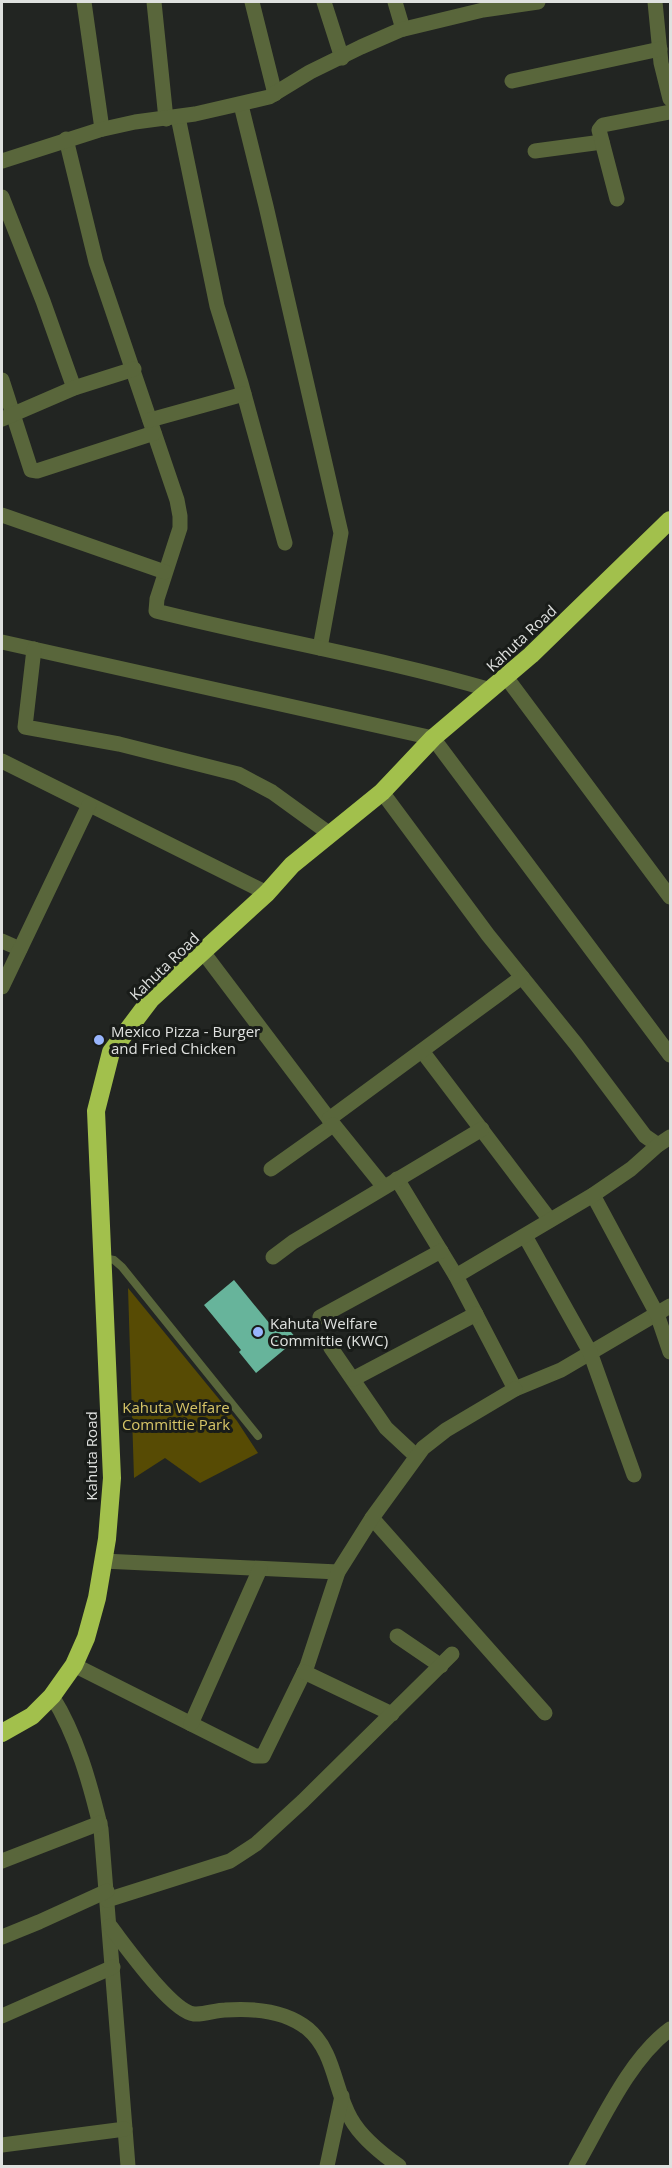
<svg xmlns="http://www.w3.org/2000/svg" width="672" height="2168" font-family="'Open Sans',sans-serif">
<rect width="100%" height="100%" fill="#222522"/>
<path fill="#574b04" d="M128,1288l109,133 21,32 -58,30 -35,-25 -31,20z"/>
<path fill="#67b49b" d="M234,1280l36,44 8,-7 19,22 -41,34 -17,-21 2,-2 -37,-45z"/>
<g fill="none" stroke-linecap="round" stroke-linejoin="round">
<path stroke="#59663b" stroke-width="8" d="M103,1258l11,2 8,7 136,169"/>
<g stroke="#59663b" stroke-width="15">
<path d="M84,2l18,127"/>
<path d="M154,2l12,117"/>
<path d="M252,2l23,92"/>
<path d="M324,2l18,56"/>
<path d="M395,2l8,27"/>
<path d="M655,2l6,61 9,36"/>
<path d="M512,81l148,-32"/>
<path d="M241,105l25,101 75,327 -21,115"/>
<path d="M178,117l39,189 24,77 44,160"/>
<path d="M66,139l30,123 81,238 3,16v12l-23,71 -1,12c111,28 225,47 335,79"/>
<path d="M535,151l67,-9"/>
<path d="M2,161l97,-31 36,-8 60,-8 74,-17 41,-25 51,-25 39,-17 83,-20 55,-8"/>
<path d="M2,197l41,104 31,87"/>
<path d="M617,199l-18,-69 4,-5 67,-13"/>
<path d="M2,380l29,90 6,1 117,-38"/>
<path d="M2,419l72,-31 60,-19"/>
<path d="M150,420l94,-26"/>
<path d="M2,515l163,57"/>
<path d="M2,642l431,96 237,317"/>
<path d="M34,649l-9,78 94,17 119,30 34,18 58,42"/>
<path d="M506,677l164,220"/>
<path d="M2,761l265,132"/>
<path d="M382,792l106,143 88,109 69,92 13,9"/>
<path d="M2,941l18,8"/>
<path d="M203,952l126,167 55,68"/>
<path d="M2,987l87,-182"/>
<path d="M422,1051l128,169"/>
<path d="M329,1119l193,-142"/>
<path d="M271,1169l62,-44"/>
<path d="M397,1179l59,97 59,113 46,-19 109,-64"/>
<path d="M593,1195l64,119 13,38"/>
<path d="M525,1236l65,116 44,123"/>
<path d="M273,1257l20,-15 189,-113"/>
<path d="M456,1276l137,-81 38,-26 27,-24 12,-8"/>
<path d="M320,1317l121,-66"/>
<path d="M331,1348l55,80 30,28"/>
<path d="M353,1379l123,-65"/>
<path d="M372,1518l173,195"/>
<path d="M103,1561l235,11"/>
<path d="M397,1636l44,30"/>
<path d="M74,1665l181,91h8l44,-90 31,-94 34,-54 51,-70 23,-18 69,-41"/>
<path d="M304,1672l88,42"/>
<path d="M52,1696c25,40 38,87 49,133l27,337"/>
<path d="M191,1724l69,-155"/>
<path d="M2,1861l98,-38"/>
<path d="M107,1900l123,-39 26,-17 47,-43 149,-147"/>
<path d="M110,1926c15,19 61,85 84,88 10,1 22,-4 31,-4 28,-2 61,1 83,19 27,23 26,61 43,90 10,18 31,35 48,47"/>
<path d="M2,1937l37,-15 68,-31"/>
<path d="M2,2016l111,-49"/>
<path d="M2,2145l123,-16"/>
<path d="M327,2166l15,-70"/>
<path d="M576,2166c25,-43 53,-107 94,-137"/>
</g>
<path stroke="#a2c04c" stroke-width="18" d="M2,1733l30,-17 20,-20 22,-31 12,-27 11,-40 10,-59 5,-61 -16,-367 15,-59 40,-53 116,-106 25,-28 90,-73 51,-54 98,-83 139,-135"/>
</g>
<g fill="#98b5fd" stroke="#191c19" stroke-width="2">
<circle cx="99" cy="1040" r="6"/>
<circle cx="258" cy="1332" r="6"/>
</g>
<g text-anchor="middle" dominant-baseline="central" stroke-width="6" stroke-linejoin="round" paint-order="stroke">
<g font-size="15" fill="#dfe1df" stroke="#191c19">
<text transform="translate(521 638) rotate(-43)">Kahuta Road</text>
<text transform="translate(164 966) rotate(-44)">Kahuta Road</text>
<text transform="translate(91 1456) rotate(-90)">Kahuta Road</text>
</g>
<g font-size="15" fill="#dfe1df" stroke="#191c19" text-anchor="start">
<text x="111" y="1031">Mexico Pizza - Burger<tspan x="111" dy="17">and Fried Chicken</tspan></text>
<text x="270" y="1323">Kahuta Welfare<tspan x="270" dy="17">Committie (KWC)</tspan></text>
</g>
<g font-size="15" fill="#d8c668" stroke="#191c19">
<text x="176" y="1407">Kahuta Welfare<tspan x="176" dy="17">Committie Park</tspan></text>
</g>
</g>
<rect width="672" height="2168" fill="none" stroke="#dfe1df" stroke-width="6"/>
</svg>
